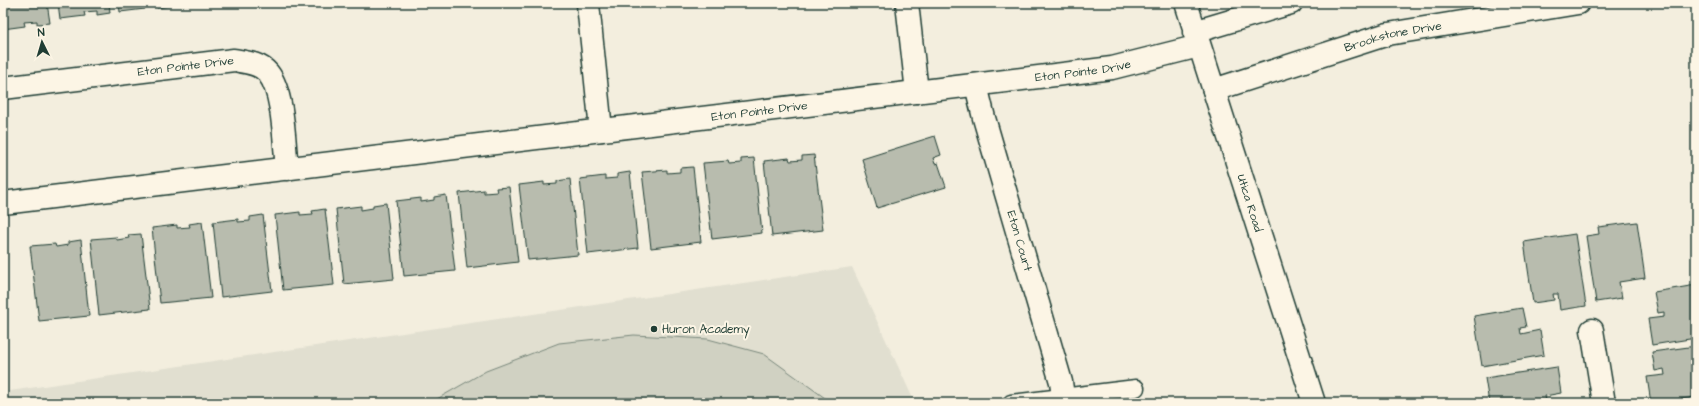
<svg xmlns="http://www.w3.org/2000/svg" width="1699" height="406" font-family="'Architects Daughter',sans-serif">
<rect width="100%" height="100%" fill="#f3eede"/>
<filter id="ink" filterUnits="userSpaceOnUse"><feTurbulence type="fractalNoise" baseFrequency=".025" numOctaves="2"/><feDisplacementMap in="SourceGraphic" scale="8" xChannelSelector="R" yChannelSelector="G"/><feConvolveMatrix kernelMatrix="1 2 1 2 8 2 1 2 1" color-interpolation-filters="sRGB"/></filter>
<g filter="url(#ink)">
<path fill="#e1dfd0" d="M852,267l63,136h-912v-11z"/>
<path fill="#d0d1c2" stroke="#78877b" d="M634,335l74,4 56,15 68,49h-402l56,-32 73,-28z"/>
<g fill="#b8bcae" stroke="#1f3d34">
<path d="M3,3h44l3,20 -13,1v-3l-13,1 1,4 -22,3z"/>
<path d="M58,3h51l1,10 -13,2v-4l-13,1 1,4 -25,3z"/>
<path d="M119,3h50l1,3 -13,2v-4l-13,2 1,3 -25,3z"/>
<path d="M935,136l6,19 -8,3 2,6 3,-1 8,24 -69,21 -15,-49z"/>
<path d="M814,155l9,75 -51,6 -8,-75 25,-3 1,3 12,-1v-4z"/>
<path d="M754,158l8,75 -50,6 -9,-76 25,-2 1,3 12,-1v-4z"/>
<path d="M693,167l8,75 -50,6 -9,-76 25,-2v3l13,-1v-4z"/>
<path d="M630,172l8,76 -50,6 -8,-75 25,-3v3l12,-1v-4z"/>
<path d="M570,179l8,76 -50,5 -9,-75 25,-3v3l13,-1v-3z"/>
<path d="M509,187l9,75 -51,6 -8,-75 25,-3v3l13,-1 -1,-4z"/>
<path d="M446,195l9,76 -51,5 -8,-75 25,-3v4l13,-2v-3z"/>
<path d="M386,203l8,76 -50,5 -8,-75 25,-3v4l12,-2v-3z"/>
<path d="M325,209l9,76 -51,5 -8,-75 25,-3v3l13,-1 -1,-3z"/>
<path d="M263,215l9,76 -51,6 -8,-75 25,-3v3l12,-1v-4z"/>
<path d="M202,222l9,76 -51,5 -8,-75 25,-3v3l13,-1 -1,-3z"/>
<path d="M1637,222l8,56 -26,4 3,16 -26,4 -10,-66 13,-2 -1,-7z"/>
<path d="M141,234l9,75 -51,6 -8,-76 25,-2 1,3 12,-2 -1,-3z"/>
<path d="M1575,234l11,72 -26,4 -2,-16h-5l1,6 -21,3 -9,-61z"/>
<path d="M81,240l8,76 -50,5 -9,-75 25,-2 1,3 12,-2v-3z"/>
<path d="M1696,285v53l-44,7 -4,-26 16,-2v-5l-6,1 -4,-21z"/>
<path d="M1522,308l4,19 -6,1 1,6 19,-4 4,25 -62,11 -8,-50z"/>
<path d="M1696,346v51l-45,6 -4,-26 18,-2 -1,-6 -9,2 -3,-19z"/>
<path d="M1557,367l4,26 -16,3 1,4h6v3h-63l-4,-25z"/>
</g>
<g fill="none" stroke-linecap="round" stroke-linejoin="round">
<defs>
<path id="lane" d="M1011,403l125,-15"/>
<g id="street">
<path d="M907,3l10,89"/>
<path d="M588,4l13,126"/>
<path d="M1194,32l97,-29"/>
<path id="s1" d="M976,85l8,33 77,264 2,15"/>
<path id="s2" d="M3,88l231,-28c11,2 26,3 34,13 16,20 16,70 19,96"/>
<path id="s3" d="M1214,90l174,-56 190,-31"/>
<path id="s4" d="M3,203l1109,-135 87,-22"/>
<path d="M1592,330l12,73"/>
</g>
<g id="secondary">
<path id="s5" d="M1186,3l128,400"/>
</g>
</defs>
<use href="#lane" stroke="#1f3d34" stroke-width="19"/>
<use href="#street" stroke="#1f3d34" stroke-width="25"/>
<use href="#secondary" stroke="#1f3d34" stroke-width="25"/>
<use href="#lane" stroke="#fcf5e5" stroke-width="16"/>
<use href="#street" stroke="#fcf5e5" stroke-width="22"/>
<use href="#secondary" stroke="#fcf5e5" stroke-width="22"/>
</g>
</g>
<circle fill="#1f3d34" stroke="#fcf5e5" stroke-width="1.5" cx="654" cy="329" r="4"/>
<g text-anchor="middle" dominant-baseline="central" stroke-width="4" stroke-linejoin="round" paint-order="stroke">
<g font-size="12" fill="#1f3d34" stroke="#fcf5e5">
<text stroke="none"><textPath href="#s3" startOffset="187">Brookstone Drive</textPath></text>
<text stroke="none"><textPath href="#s2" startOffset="184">Eton Pointe Drive</textPath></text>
<text stroke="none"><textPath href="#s4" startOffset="1088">Eton Pointe Drive</textPath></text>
<text stroke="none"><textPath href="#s4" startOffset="762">Eton Pointe Drive</textPath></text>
<text stroke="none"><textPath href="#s5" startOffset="210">Utica Road</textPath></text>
<text stroke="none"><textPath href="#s1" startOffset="162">Eton Court</textPath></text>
</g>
<g font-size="12" fill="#1f3d34" stroke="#fcf5e5" text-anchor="start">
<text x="662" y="329">Huron Academy</text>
</g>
</g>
<rect width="1699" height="406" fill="none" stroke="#fcf5e5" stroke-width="16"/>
<rect x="8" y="8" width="1683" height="390" fill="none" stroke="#1f3d34" stroke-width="1.5" filter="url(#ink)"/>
<g transform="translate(42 42) rotate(355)" stroke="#fcf5e5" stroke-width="3" paint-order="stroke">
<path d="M0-3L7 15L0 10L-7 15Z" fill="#1f3d34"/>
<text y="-6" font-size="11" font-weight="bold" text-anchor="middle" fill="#1f3d34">N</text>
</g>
</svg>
